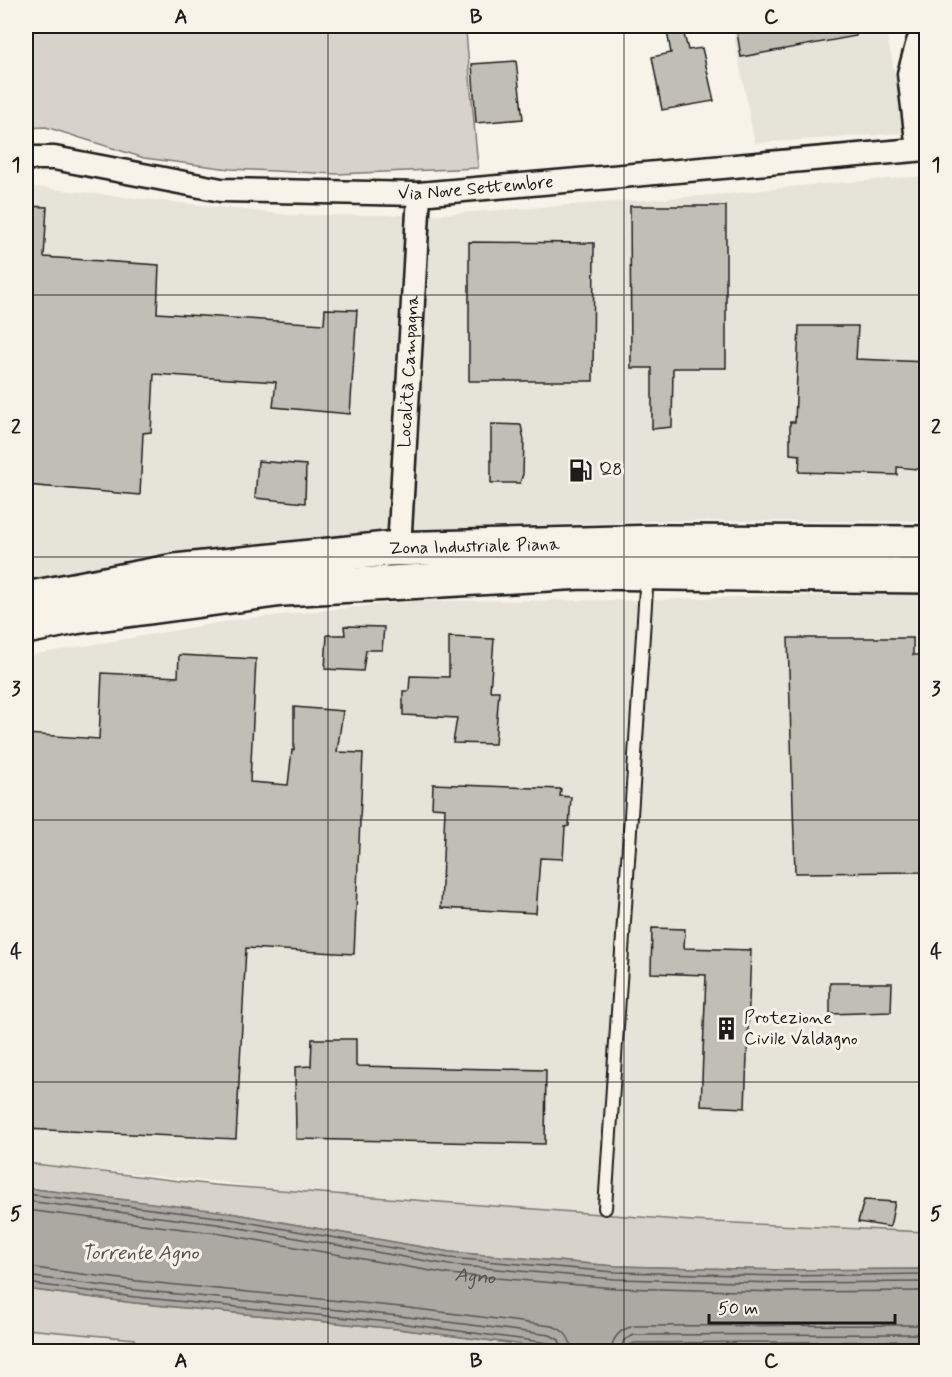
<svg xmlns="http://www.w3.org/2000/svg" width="952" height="1377" font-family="Mynerve,sans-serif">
<rect width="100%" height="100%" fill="#f7f3e8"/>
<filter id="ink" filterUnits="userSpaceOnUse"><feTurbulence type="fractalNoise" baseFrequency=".0167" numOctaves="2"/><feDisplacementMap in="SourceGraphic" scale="12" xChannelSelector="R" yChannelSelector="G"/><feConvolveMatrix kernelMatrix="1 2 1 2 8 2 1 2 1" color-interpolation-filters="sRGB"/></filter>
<g filter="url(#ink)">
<g fill="#e6e3d9">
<path d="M732,26h156l-1,10 20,97 -152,10z"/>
<path d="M926,176v345h-271l-148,5 -199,15 -165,19 -117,20v-394l264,29h139l298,-21 73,-8z"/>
<path d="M926,595v637l-234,-11 -232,-7 -242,-32 -192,-19v-507l209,-36 177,-19 239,-1 116,-4z"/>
<path d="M26,1329l109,10 2,12h-111z"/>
<path d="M926,1347v5h-370v-3l123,-1z"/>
</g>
<g fill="#d7d3cb" stroke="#7a7874" stroke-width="1.5">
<path d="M26,26h443l-3,6 12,136 -141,6 -107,-5 -86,-11 -98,-31 -20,1z"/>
<path d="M26,1163l188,22 478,36 234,11v37l-142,1 -169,-4 -165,-14 -214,-38 -210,-26z"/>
<path d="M26,1289l109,14 263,26 158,20v2h-419l-2,-12 -109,-10z"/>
</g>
<path fill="#aca9a2" stroke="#72716c" stroke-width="1.5" d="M26,1188l193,23 231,41 165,14 169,4 142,-1v78l-370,2 -158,-20 -263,-26 -109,-14z"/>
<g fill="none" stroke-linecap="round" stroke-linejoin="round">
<g stroke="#565452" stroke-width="1.5">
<path d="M26,1194l192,23 231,41 166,14 169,4 142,-2"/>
<path d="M26,1201l191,23 232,41 166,14 169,4 142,-1"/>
<path id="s1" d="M26,1210l190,23 232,41 167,14 169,4 142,-1"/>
<path d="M26,1267l111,14 264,26 151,19c13,4 19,12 20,26"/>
<path d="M26,1276l110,14 264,26 150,19 9,5 4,12"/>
<path d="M26,1283l109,14 264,26 150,20 5,3 1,6"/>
<path d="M611,1352c1,-15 9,-23 23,-26l292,-1"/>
<path d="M620,1352l4,-12 10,-5 292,-1"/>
<path d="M628,1352l1,-7 6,-2 291,-2"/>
</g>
</g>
<g fill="#c0beb5" stroke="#1c1c1c" stroke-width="1.5">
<path d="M666,26h16l6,24 14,-2 12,53 -52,9 -10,-53 19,-4z"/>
<path d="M736,26h119l1,10 -115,21z"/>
<path d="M516,61l7,58 -47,4 -4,-59z"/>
<path d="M26,206l21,1 -3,50 115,8 -2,48 167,11 1,-15 32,1 -7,104 -77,-7 3,-25 -122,-8 -3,58 -8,1 -3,62 -114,-10z"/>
<path d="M630,206h96v162h-53l-1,59 -20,2v-61h-21z"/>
<path d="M469,242l125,1 -1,138h-124z"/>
<path d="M799,326h59l-2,33 71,3v108l-30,-3v8l-98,-3 1,-17 -10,-1v-32h5z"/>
<path d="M491,424l30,1 3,15 -1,34 -3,9h-29z"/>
<path d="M258,461l48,4 -1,38 -50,-5z"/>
<path d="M344,626l40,1 -2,23h-16l-3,21 -38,-2 2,-34h18z"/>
<path d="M449,637l45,2 -4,52h9l-4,53 -42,-1 4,-25 -54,-3v-24h6l1,-15 39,1z"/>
<path d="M788,638h125v17h14v217l-132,1z"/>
<path d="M179,655l77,4 -6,123 38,3 4,-35h2v-43l49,4 -6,41 26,1 -9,201 -108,-6 -10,191 -210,-10v-395l73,5 3,-66 76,4z"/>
<path d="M433,784l128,5 -1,7 11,1 -2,29 -4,1 -2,32 -23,-1 -4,55 -95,-5 4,-100 -13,-1z"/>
<path d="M652,928l33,1 -1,19 67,2 -6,158 -44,-2 5,-131 -55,-2z"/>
<path d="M830,983h62l-1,29 -61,2z"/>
<path d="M312,1039h44v27l190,4 -1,74 -249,-5 -1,-72 16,-1z"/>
<path d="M864,1200l31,2 -5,25 -32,-5z"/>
</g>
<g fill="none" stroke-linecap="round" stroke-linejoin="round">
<defs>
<path id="service" d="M605,1208l42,-634"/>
<g id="minor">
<path d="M918,149l-9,-75 9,-32 8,-4"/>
<path id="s2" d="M26,158h28l167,32 198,4 507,-45"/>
<path id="s3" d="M399,549l20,-355"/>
</g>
<g id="secondary">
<path id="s4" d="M26,599l149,-28 212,-22 273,-7 266,1"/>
<path d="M26,627l49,-10 208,-28 300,-17 343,4"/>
</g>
</defs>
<use href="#service" stroke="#1c1c1c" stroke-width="16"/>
<use href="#minor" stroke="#1c1c1c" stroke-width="27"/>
<use href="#secondary" stroke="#1c1c1c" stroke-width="38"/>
<use href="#service" stroke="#f7f3e8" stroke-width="12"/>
<use href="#minor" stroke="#f7f3e8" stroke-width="22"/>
<use href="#secondary" stroke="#f7f3e8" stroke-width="33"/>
</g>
</g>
<path fill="none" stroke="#1c1c1c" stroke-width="1.5" stroke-opacity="0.55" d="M328,26v1326M624,26v1326M26,295h900M26,557h900M26,820h900M26,1082h900"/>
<defs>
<symbol id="fuel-bare" viewBox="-9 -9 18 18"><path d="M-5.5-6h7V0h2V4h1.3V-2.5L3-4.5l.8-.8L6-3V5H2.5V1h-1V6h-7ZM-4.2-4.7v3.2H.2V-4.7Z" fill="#1c1c1c" stroke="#f7f3e8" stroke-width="2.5" paint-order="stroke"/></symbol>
<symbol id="building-bare" viewBox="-9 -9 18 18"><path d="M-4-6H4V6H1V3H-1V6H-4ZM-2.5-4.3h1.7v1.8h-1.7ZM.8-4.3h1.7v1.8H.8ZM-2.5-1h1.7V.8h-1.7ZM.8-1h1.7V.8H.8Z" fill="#1c1c1c" stroke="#f7f3e8" stroke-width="2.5" paint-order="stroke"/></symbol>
</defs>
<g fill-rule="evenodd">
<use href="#fuel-bare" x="564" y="454" width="33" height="33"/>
<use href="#building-bare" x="710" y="1012" width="33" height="33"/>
</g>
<g text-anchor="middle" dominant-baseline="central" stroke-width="6" stroke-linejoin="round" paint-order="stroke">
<g font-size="18" fill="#1c1c1c" stroke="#f7f3e8">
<text stroke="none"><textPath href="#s2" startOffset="453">Via Nove Settembre</textPath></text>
<text stroke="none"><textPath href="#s3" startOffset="178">Località Campagna</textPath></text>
<text stroke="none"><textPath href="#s4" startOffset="452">Zona Industriale Piana</textPath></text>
</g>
<g font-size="18" fill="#1c1c1c" stroke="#f7f3e8" text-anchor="start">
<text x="599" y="470">Q8</text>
<text x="744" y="1018">Protezione<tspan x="744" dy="21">Civile Valdagno</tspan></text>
</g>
<g font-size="20" font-style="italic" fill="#565452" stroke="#f7f3e8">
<text x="140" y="1253">Torrente Agno</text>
<text stroke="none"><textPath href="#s1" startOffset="454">Agno</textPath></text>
</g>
</g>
<rect width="952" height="1377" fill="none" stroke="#f7f3e8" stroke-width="66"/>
<path d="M709 1314v9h186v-9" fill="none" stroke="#1c1c1c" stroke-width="3"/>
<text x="718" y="1314" font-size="18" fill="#1c1c1c" stroke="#f7f3e8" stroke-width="4.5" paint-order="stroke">50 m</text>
<rect x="33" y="33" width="886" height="1311" fill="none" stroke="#1c1c1c" stroke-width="2"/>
<g font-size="20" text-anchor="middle" font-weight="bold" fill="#1c1c1c">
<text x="181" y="23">A</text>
<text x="476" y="23">B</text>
<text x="771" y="23">C</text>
<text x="16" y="171">1</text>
<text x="936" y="171">1</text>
<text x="16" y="433">2</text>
<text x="936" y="433">2</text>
<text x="16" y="695">3</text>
<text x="936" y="695">3</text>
<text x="16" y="958">4</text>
<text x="936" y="958">4</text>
<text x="16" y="1220">5</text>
<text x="936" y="1220">5</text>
<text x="181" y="1367">A</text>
<text x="476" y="1367">B</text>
<text x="771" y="1367">C</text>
</g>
</svg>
